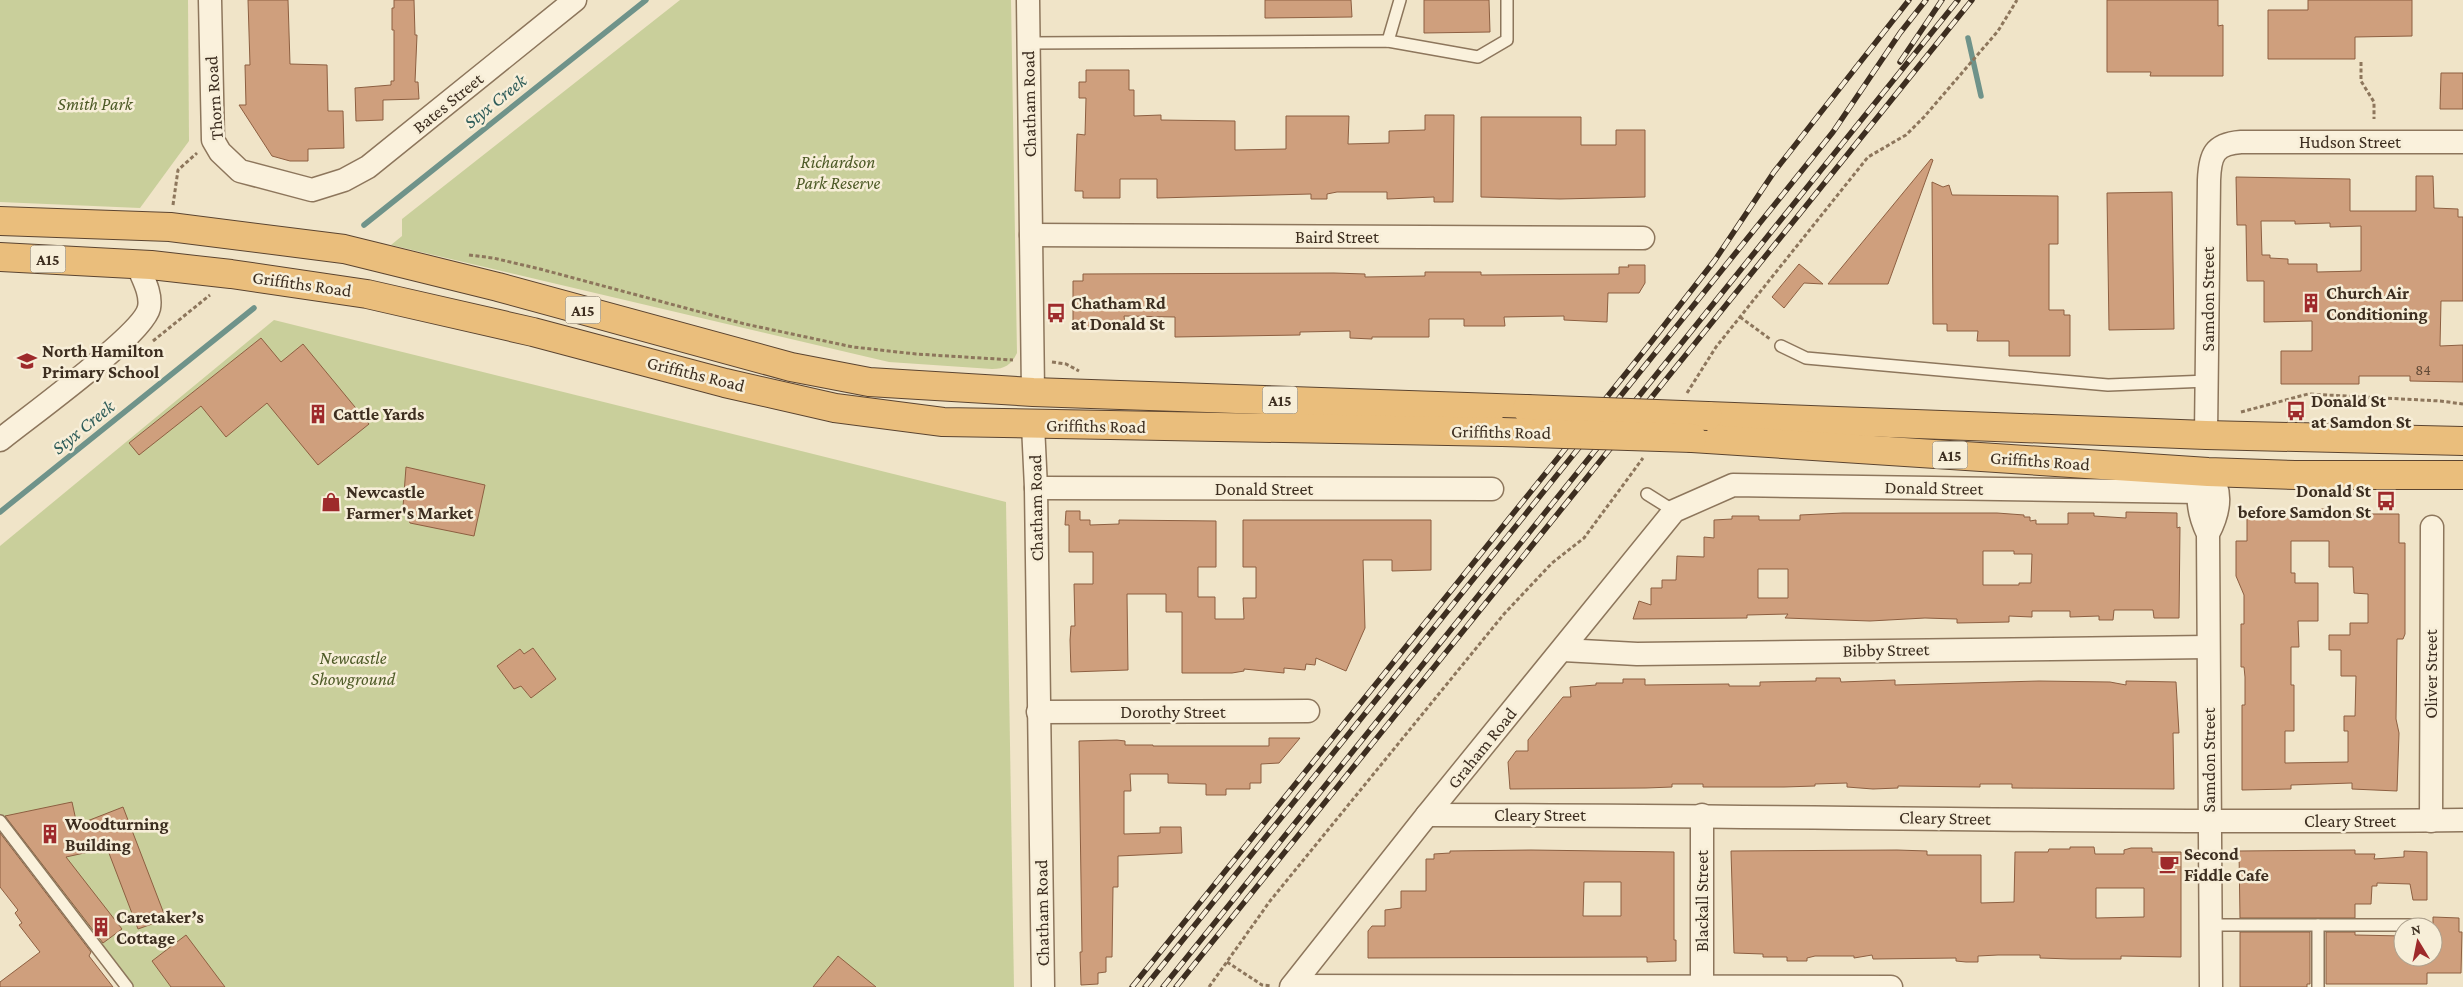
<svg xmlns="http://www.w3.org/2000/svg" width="2463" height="987" font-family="'Crimson Pro',serif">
<rect width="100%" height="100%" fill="#f0e4c8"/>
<g fill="#c9cf9b">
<path d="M0,0h188l1,141 -49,67 -140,-6z"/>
<path d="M680,0h331l6,353c-6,12 -12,16 -25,16l-103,-7 -498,-117 11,-9v-17z"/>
<path d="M274,320l732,182 8,485h-882l-132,-172v-269z"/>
</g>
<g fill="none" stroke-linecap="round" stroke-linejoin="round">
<g stroke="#6f938a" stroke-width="5.5">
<path d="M1968,38l13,58"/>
<path d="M364,225l282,-225"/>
<path d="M0,512l254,-204"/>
</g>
</g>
<g fill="#cf9f7d" stroke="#8d5f41" fill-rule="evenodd">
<path d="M248,0h40l2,64 37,1 1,46h15l1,37 -36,1v12h-18l-18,-5 -33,-51h7l-1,-40h5z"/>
<path d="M394,0h20l1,35h2l-2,47h3l1,17 -36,1v20l-27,1 -1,-33 36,-3v-4h3v-51h-2v-22h2z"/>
<path d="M1265,0h86l1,17 -87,1z"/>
<path d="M1424,0h65l1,32 -66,1z"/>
<path d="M2107,0h111v26l5,-1v51h-73l1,-4h-44z"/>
<path d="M2308,0h104v36l-57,1v22h-87v-49h40z"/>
<path d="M1086,70h43v20h5v26l27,-1v5l74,1v29l51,-1v-33h63l-1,28 41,-1v-12l36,-1v-15h29l-1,87h-19v-5l-47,2v-7h-50l-10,2v5h-16v-5l-154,4v-19h-37v19h-37v-7h-8l1,-28 1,-29 8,1 1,-37h-7v-16h7z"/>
<path d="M2441,73h22v36h-23z"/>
<path d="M1481,117h100v28h35v-15h29v67l-85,2 -79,-2z"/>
<path d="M1931,159l2,1 -45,124h-60z"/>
<path d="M2416,176h17l1,32 24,1v8h5v84h-22l-1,45 23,-1v37l-53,-1v-5h-51v8h-78v-33h31v-30l-48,1v-41h-17l-1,-56h-9l-1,-48 114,2v32h66zM2261,221h34v3l35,-1v4l31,-1v45l-44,1v-8h-29v-5l-18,-1v-3h-8z"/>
<path d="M1932,182l11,5 6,-2 3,10 106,1v48h-9v66h15v5h6v41h-61v-15h-32l1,-10h-31v-7h-14z"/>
<path d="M2172,192l2,137 -65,1 -2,-137z"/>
<path d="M1799,264l24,20 -19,-1 -20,25 -12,-11z"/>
<path d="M1628,265h17v18l-6,10h-31l-1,29 -43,-2v-4l-60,1 1,9h-41v-7h-35v18h-57v2l-22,-1v-7l-50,1v3l-125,2v-20l-51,-1 1,8h-8v3l-44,2v-48h10v-7l251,-1 31,1v3l60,-1v-4h56v3l138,-1v-7h10z"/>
<path d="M261,338l20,24 22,-18 66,80 -51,41 -51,-62 -41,34 -25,-31 -62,49 -10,-12z"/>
<path d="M406,467l79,18 -11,51 -64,-13 -7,-16z"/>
<path d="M2313,509h19v5h67v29h6v91l-2,5h-6l-1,80 3,14 -2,58 -45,-2v-6l-61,2v4l-49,1v-85h3v-28l-1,-10h-3v-43h3v-29l-8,-19v-35h11v-24l66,-1zM2291,541h38v26h24l1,26 14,1v29h-18v12h-21v15h12v26h15l-1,40h-11v15h4v31l-63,1v-32h9v-46h-3v-38h8l-1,-26h20v-38h-23v-10h-4z"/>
<path d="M1066,511h14v9h10v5l29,-1v-4l97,1v46h-18v30h17v22h29l-1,-21h13v-31h-13v-47h188v50l-39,1v-11h-29l2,68 -19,43 -30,-13 -1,7 -9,-1 -1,6 -21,-2v5l-40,-4v2l-12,2h-50v-61h-16v-18h-39l1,76 -57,2 -1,-32 1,-14h4l-1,-42h19v-32h-24v-27h-4z"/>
<path d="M2126,512l51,1v15l3,-1 -1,91h-25l-1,-8h-39l-1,10h-14v-4l-29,1v-6h-38v6l-23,-1v6l-52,1v-4l-32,-1 -55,3 -85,-3 3,-4 -41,1v3l-114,1 6,-18 12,4v-17h11v-8h14l1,-24 27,1v-20l10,1v-18l18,-1v-3h27v4h41v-5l43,-2h154l27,2v2h6v4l6,-1v4h32v-11h26v3l32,2zM1983,551h31v3h18l-1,29h-12v2h-36zM1758,569h30v29h-30z"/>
<path d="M533,648l23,31 -25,19 -10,-12 -7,3 -17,-23 23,-17 4,5z"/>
<path d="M1816,678h24l1,4 54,-2v5l144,-4 71,1 16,3v-4l50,1 3,51h-6l1,56 -162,-1v-4h-32v3l-82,-1v2l-25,1 -26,-2v-4l-32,1v2l-31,1h-81v-3h-31v3l-26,1 -136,1 -2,-27 8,-11h12v-11l35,-43h8l-1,-10 26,-2v-2h27v-4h22v6l84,-1v2h31v-4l56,-1z"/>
<path d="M1269,738h31l-21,25 -18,1v19h-11v6h-24v6h-20v-11l-38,-1v-9h-38l1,17h-7v43l36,-1v-6h21l1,26 -64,3v31h-5l-1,70h-6v15l-8,1v11l-17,1 -1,-33h2l-3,-211 38,-1 8,1v4h28v1h116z"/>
<path d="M72,802l5,23 46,-18 43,112 -28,10 -31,-81 -41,9 56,72 -19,14 -98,-127z"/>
<path d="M0,833l91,119 -2,4 24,31h-113v-5l40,-30 -21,-27 3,-2 -7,-10 3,-3 -18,-23z"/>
<path d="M2070,847h24l1,7h29v-4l7,-2h21v4h29v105l-60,-1v3h-50l-31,-1v-3h-42l-20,1v6h-12l-10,-1v-3l-83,1 -1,-4 -18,3v-2h-39l-8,2v3h-20v-4h-24v-3l-29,-1 -3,-102 166,-1 30,1v4h54v48l33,-1 1,-50h33l1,-3h21zM2096,888h48v29l-48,1z"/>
<path d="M1531,850l143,2v88h2v21l-29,1v-5l-279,1v-27l4,-5h13v-16l16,-2v-17h25v-32h8v-5l16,-1v-2zM1584,882h37v34h-38z"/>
<path d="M2355,850v4h20l-1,5 30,-2v-6l23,1v48h-14l-3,-16 -33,-1v3h-5l-1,18h-16v14h-115l-1,-67z"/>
<path d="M2433,917l26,1v14h3l-1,41h-34v11h-101v-52h29v3l48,1v21h30z"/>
<path d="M2240,932h70v52h-3v3h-67z"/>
<path d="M186,935l39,52h-54l-19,-26z"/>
<path d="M838,956l38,31h-63z"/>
</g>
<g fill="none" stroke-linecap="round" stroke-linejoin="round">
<defs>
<g id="service">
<path d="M1388,41l12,-41"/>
<path d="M1029,43l359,-2 90,16 29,-17v-40"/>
<path d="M1781,346l25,12 302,27 100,-4"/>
<path d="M1647,494l27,17"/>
<path d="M0,821l127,166"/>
<path d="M2210,925h212"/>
<path d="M2318,925v62"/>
</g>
<g id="minor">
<path d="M210,0l3,140 7,12 20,19 72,19 32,-10 24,-13 207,-167"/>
<path d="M1028,0l5,392"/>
<path d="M1031,235l612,3"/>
<path d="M1033,425l3,63 7,499"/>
<path d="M2206,435l3,-255c1,-25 5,-36 32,-38h222"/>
<path d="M0,440c27,-22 143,-105 149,-132 3,-15 -7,-31 -12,-44"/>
<path d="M1036,488l456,1"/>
<path d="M2208,534c11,-21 16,-43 0,-62 -15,19 -10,41 0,62l3,453"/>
<path d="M1563,650l74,4 571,-7"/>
<path d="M1038,712l270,-1"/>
<path d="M1427,815c345,0 691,9 1036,5"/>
<path d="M2431,821l1,-294"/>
<path d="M1292,986l599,1"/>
<path d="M1291,987l136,-172 247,-304 59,-26 466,7"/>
<path d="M1702,987v-172"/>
</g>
<g id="trunk">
<path d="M0,221l170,6 174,22 154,38 293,80 78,15 164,10 494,17"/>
<path d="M0,257l151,8 80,9 136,20 166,38 192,51 110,25 108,14 559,10"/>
<path d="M1708,416l498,19 257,6"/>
<path d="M1692,438l516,34 87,3h168"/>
</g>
</defs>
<use href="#service" stroke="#8d765c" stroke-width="14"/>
<use href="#minor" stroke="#8d765c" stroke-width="25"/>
<use href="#trunk" stroke="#5b4430" stroke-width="30"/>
<g stroke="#8d765c" stroke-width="3" stroke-dasharray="4 2.5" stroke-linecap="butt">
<path d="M2361,62v19l13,21v17"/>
<path d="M173,205l5,-35 19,-17"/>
<path d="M469,255l24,3 47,11 205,55 108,23 63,7 97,6"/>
<path d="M1740,317l30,22"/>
<path d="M153,341l57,-46"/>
<path d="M1052,362l14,2 13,7"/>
<path d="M1687,393l29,-46 152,-190 38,-22 18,-18 74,-86 19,-31"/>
<path d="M2241,412l67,-18 132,7 23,3"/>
<path d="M1227,962l35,23 10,1"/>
<path d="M1209,987l61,-86 234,-287 48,-51 32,-25 59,-80"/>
</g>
<use href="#service" stroke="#faf1dc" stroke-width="11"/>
<use href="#minor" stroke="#faf1dc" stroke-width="22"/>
<use href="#trunk" stroke="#eabe7c" stroke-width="28"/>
<defs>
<g id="rail">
<path d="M1900,62l42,-62"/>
<path d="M1132,987l520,-646 63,-81 59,-88 135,-172"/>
<path d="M1145,987l688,-855 67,-99 26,-33"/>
<path d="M1163,987l795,-987"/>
<path d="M1176,987l796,-987"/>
</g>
</defs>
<use href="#rail" stroke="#3d2e20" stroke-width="5.5"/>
<use href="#rail" stroke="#f7eed8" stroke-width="4" stroke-dasharray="11" stroke-linecap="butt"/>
<defs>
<g id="trunk-bridge">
<path d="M1527,409l181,7"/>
<path d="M1502,432l190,6"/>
</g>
</defs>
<use href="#trunk-bridge" stroke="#5b4430" stroke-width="30" stroke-linecap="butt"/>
<use href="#trunk-bridge" stroke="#eabe7c" stroke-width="28"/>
</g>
<defs>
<symbol id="building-bare" viewBox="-9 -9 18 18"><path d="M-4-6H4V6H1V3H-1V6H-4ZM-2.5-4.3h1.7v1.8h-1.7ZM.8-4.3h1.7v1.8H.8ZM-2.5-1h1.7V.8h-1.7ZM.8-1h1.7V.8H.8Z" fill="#9e2a2b" stroke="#f7eed8" stroke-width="2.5" paint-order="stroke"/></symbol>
<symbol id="bus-bare" viewBox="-9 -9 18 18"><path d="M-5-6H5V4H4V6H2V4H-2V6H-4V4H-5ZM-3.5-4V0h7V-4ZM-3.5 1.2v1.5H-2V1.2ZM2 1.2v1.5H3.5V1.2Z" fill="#9e2a2b" stroke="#f7eed8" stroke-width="2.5" paint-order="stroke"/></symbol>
<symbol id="school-bare" viewBox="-9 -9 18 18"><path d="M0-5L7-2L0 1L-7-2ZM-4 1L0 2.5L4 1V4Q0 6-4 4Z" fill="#9e2a2b" stroke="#f7eed8" stroke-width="2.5" paint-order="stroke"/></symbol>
<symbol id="shop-bare" viewBox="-9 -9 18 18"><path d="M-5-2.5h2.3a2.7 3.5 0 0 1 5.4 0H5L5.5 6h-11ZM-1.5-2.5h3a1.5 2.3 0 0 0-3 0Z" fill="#9e2a2b" stroke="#f7eed8" stroke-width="2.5" paint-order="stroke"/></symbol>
<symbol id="cafe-bare" viewBox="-9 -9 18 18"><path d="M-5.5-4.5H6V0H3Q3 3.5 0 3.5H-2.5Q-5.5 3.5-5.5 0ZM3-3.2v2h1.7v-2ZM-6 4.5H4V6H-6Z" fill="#9e2a2b" stroke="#f7eed8" stroke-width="2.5" paint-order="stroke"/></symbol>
</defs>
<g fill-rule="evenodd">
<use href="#building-bare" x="2297" y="289" width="28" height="28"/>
<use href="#bus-bare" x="1042" y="299" width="28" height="28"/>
<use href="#school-bare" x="13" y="347" width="28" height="28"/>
<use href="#bus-bare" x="2282" y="397" width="28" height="28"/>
<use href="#building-bare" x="304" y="400" width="28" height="28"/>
<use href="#bus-bare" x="2372" y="487" width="28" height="28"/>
<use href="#shop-bare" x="317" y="488" width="28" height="28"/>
<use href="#building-bare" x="36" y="820" width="28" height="28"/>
<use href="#cafe-bare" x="2155" y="850" width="28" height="28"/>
<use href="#building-bare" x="87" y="913" width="28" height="28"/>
</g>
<g text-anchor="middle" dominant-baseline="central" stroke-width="5" stroke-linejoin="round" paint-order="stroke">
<g font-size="15" fill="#624a37">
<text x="2423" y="370">84</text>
</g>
<g fill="#f7eed8" stroke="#756857" stroke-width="1">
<rect x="30.5" y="245.5" width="35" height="27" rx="4"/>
<rect x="565.5" y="296.5" width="35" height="27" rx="4"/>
<rect x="1262.5" y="386.5" width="35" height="27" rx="4"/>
<rect x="1932.5" y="441.5" width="35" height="27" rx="4"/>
</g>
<g font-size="16" font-weight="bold" fill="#3d2e20">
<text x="48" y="259">A15</text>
<text x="583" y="310">A15</text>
<text x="1280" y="400">A15</text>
<text x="1950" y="455">A15</text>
</g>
<g font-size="18" fill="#3d2e20" stroke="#f7eed8">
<text transform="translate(214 98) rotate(-94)">Thorn Road</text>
<text transform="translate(448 103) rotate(-39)">Bates Street</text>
<text transform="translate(1029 104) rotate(-91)">Chatham Road</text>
<text x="2350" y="142">Hudson Street</text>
<text x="1337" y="237">Baird Street</text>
<text transform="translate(302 284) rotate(8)">Griffiths Road</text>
<text transform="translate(2208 299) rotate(-90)">Samdon Street</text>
<text transform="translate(696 374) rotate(14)">Griffiths Road</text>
<text transform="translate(1096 426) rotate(1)">Griffiths Road</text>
<text transform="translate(1501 432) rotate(1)">Griffiths Road</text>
<text transform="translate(2040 461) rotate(4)">Griffiths Road</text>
<text transform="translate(1934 488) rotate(1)">Donald Street</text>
<text x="1264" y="489">Donald Street</text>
<text transform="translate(1036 508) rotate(-91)">Chatham Road</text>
<text transform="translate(1886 650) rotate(-1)">Bibby Street</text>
<text transform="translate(2431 674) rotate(-90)">Oliver Street</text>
<text x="1173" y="712">Dorothy Street</text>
<text transform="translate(1482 748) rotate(-51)">Graham Road</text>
<text transform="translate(2209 760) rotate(-90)">Samdon Street</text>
<text x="1540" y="815">Cleary Street</text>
<text transform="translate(1945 818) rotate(1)">Cleary Street</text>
<text x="2350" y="821">Cleary Street</text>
<text transform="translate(1702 901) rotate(-90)">Blackall Street</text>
<text transform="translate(1042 913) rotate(-91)">Chatham Road</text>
</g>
<g font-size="18" font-style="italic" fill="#4d5a26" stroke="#f7eed8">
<text x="95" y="104">Smith Park</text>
<text x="838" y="162">Richardson<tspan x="838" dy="21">Park Reserve</tspan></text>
<text x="353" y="658">Newcastle<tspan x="353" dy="21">Showground</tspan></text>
</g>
<g font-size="18" font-weight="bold" fill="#3d2e20" stroke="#f7eed8" text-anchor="start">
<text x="2326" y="293">Church Air<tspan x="2326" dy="21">Conditioning</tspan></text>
<text x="1071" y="303">Chatham Rd<tspan x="1071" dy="21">at Donald St</tspan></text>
<text x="42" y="351">North Hamilton<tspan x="42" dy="21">Primary School</tspan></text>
<text x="2311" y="401">Donald St<tspan x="2311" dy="21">at Samdon St</tspan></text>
<text x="333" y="414">Cattle Yards</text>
<text x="2371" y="491" text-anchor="end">Donald St<tspan x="2371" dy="21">before Samdon St</tspan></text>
<text x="346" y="492">Newcastle<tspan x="346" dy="21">Farmer's Market</tspan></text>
<text x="65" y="824">Woodturning<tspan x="65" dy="21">Building</tspan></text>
<text x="2184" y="854">Second<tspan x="2184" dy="21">Fiddle Cafe</tspan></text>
<text x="116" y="917">Caretaker’s<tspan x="116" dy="21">Cottage</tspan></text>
</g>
<g font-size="19" font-style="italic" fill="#2f5d5a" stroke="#f7eed8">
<text transform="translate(495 101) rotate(-39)">Styx Creek</text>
<text transform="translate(83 427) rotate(-39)">Styx Creek</text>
</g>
</g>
<g transform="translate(2418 942) rotate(350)"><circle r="24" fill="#f7eed8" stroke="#ada18e"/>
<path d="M0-4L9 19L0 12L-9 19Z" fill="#9e2a2b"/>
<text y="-8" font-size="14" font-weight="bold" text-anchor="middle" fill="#3d2e20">N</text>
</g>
</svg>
